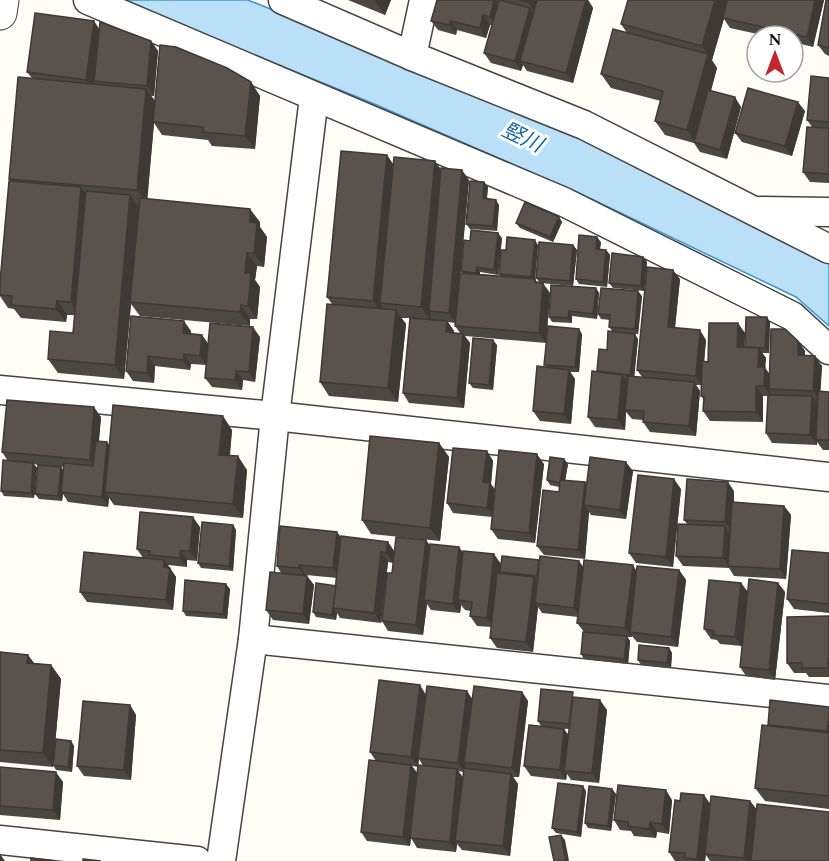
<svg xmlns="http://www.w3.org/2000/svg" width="829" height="861" font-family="Spectral,'Noto Sans JP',serif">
<rect width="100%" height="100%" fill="#fffdf5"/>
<path fill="#b9e0f7" stroke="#3f96cf" stroke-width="1.5" d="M119,0h129l323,130 258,128v68l-33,-29 -217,-104 -207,-90z"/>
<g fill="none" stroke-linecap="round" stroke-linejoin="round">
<defs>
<g id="minor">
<path d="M88,0l476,202 228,114 37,34"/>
<path d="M283,0l129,56 172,69 245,124"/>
<path d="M412,56l12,-56"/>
<path d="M761,211l68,1"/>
<path d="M0,390l275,26 554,61"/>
<path d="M253,639l576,60"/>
<path d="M0,840l197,21"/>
<path d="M221,861l32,-222 22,-223 39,-319"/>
</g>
<path id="tertiary" d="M0,13l2,-13"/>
</defs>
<use href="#minor" stroke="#444" stroke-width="31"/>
<use href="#tertiary" stroke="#444" stroke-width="35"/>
<use href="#minor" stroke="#fff" stroke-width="28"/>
<use href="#tertiary" stroke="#fff" stroke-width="33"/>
</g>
<g fill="#4d4742" fill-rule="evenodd">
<path d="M348,0h43l-6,15z"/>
<path d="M437,0h151l5,8 -20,75 -46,-12 -4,-6 -2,6 -30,-8 -7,-10 8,-28h-2l-4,13 -29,-8 -1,5 -18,-5 -7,-9z"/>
<path d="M824,0l-11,47 -20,-5v-6h-27l-36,-8 -6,-9 -12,41 -1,-1 6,9 -6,23 30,16 -14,52 -27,-7 -6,-9 -29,-8 -10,-14 6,-20 -50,-13 -10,-14 26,-41 -6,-9z"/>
<path d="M829,0v56l-4,-2 -7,-9z"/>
<path d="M99,29l52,12 7,10 -4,45h-3l4,5 96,-19 9,14 -5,53 -43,-3 -4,-6 -46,-5 -8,-12 -7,76 113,23v5l7,10 -3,30 -7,-1 -2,14 5,7 -3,32h-7v7l-110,-10 -9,-12 -7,75 -66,-6 -10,-14 25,-26 2,-18h-8l-1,7 -45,-4 -7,-9 -6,-1 -8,-12v-14l10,-101 -1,-2 23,-101 -5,-6z"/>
<path d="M829,78v105l-19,-1 -7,-10 9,-45 -5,-7z"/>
<path d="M805,111l-13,45 -50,-14 -7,-9z"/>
<path d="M387,155l6,9 48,6 28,10 -9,93h2l-1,-2 9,-30 32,-3 -4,37 -18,-3v2l20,2 -1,-2 7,-24 32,-5 -3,34 2,4 13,10 -4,50 -81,-7 5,7 -6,65 -55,-5 -6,-10 7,-75h-9l5,6 -8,78 -69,-6 -9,-14 12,-78 -5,-7zM448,322l7,1v3l5,7h-6v-2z"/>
<path d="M484,182l4,5 -1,12 12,6 -2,26 -27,-2 -4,-5z"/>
<path d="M559,217l3,5 -9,20 -33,-14 -4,-5z"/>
<path d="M601,242l-1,7 6,1 4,5 -3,32 -28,-3 -3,-5z"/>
<path d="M573,245l4,5 -4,36 -33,-3 -4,-5z"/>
<path d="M643,257l4,5 -3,29 -31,-3 -4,-5z"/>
<path d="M680,279l-5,49 31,12 -2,21 4,1 37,-29 -1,15 26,-26 -1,31h-7l4,5 -1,10 4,6 29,-33 7,10v5l17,10 -2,25 9,1v58h-6l-6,-8v3l-45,-2 -6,-10 2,-37h-5v26l-53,-1 -7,-10 1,-11 -3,-4v-11h-5l4,6 -4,45 -46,-4 -7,-10v-2l-11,-1 -6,-7 -1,18 -30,-3 -7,-10 10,-45 9,-22 31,-11 -4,37 8,1 -5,-7z"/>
<path d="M596,288l3,5 -2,26 -25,-3v7l-20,-1 -3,-5z"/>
<path d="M642,296l-4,38 -25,-2 -4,-5 1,-7 -9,-1 -3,-5z"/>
<path d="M131,316l60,15v3l11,1 6,9 52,-7 -5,45 -12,-2 -1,10 -30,-3 -7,-9 1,-13 -15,-1 -1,6 -35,-4 -1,17 -21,-2 -7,-10z"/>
<path d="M582,334l-3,38h-9l5,7 -4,45 -31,-3 -7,-10 13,-44 -2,-2z"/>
<path d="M497,345l-4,45 -20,-2 -4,-5z"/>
<path d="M101,417l-2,24 8,1 2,3 123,-15 -2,26 17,14 -4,48 -129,-13 -5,-7 -1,9 -40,-5 -5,-8 -1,7 -23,-2 -4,-5 3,-29 -4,-1 3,4 -3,30 -30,-2 -3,-5 7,-30 -6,-9zM41,465l23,2 -1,3z"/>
<path d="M439,443l10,14 -9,84 -69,-7 -9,-14z"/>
<path d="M487,451l6,10 -2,23 4,6 49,-26 -9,79 -37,-4 -7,-10 1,-12 -39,-4 -6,-10z"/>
<path d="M564,459l4,5 -3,16 22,5 46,-14 -7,48 -35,-4 -2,-3 -4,47 -41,-4 -7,-9 22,-54v-5l-9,-2 -3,-5z"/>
<path d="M681,489l-8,78 -37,-4 -7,-10z"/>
<path d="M734,491v11l50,4 7,9 -5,64 -52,-3 -5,-8 -46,-2 -7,-10 11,-32 -3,-4z"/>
<path d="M233,525l3,5 -3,41 -32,-3 -3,-5z"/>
<path d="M200,527l-3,34 -10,-1v7l-19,-2 8,12 -3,33 -86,-8 -7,-10 63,-34 -6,-9z"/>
<path d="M341,538l47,4 6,9 -1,12 -5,-1 -7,61 -41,-5 -3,-5 -1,7 -20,-3 -3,-5 23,-26 1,-8 -31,-3 8,10 -5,39 -36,-4 -7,-10 15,-37 -4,-7z"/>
<path d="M426,540l4,6 29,1 4,6 37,20h1l-1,-1 39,-12 40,1 4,7 54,3 42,-1 7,10 -8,67 -41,-5 -5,-6v1h-5l3,4 -2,23 -44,-5 -3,-5 3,-22 -7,-9 1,-6 -36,-4 -4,-6 -5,45 -36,-4 -7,-10 1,-11 -14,-1 -7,-10 1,-5 -6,-1 -4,-5 -1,8 -29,-3 -4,-6 -4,31 -35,-4 -6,-10 10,-48z"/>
<path d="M829,553v60l-35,-4 -7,-10z"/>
<path d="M741,583l7,9 30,-9 7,9 -10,88 -29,-4 -6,-9 2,-21 -22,-2 -3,-4 -6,-1 -7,-10z"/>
<path d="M230,589l-3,30 -41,-3 -3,-5z"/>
<path d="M829,616v61h-20l-3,-4h-12l-7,-10z"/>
<path d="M669,648l3,5 -1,15 -30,-3 -3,-5z"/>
<path d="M0,652l34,11 17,2 10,14 -8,88 -53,-5z"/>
<path d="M522,692l6,9 -9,76h-6l5,7 -8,72 -48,-6 -5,-6 -1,8 -39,-4 -6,-10 -1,8 -43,-5 -6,-9 15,-71 -6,-9 56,-58 46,4zM419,759l4,7 -6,7 -5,-7 6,1zM458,771l5,1v6z"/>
<path d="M576,697l31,13 -8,73 -28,-3 -4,-6 -1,6 -35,-4 -7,-10 17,-40 -3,-5zM553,728l16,1 -1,6z"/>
<path d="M130,705l6,10 -5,65 -47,-4 -7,-10z"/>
<path d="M829,707v102l-64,-8 -10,-13 13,-63z"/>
<path d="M71,741l3,5 -2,26 -16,-2 -3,-5z"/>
<path d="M0,767l63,15 -3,38 -60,-5z"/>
<path d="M612,789l4,5 -5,37 -23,-3 -3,-5z"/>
<path d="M586,791l-5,46 -25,-4 -4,-5z"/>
<path d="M672,800l-3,34 -12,-2 -1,6 -22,-2 -3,-5 -11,-1 -6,-10z"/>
<path d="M750,801l7,9 72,51h-119l-4,-6 -1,6h-30l-6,-9 41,-49z"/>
</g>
<g fill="#3f3936">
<path d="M376,0h15l-6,15 -10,-14z"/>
<path d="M494,0h2l5,7 -5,19 -6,-9z"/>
<path d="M529,0h9l-3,12 -7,-10z"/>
<path d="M586,0h2l5,8 -20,75 -7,-10z"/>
<path d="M715,0h14l-17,60 -10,-14z"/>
<path d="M815,0h9l-11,47 -6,-10z"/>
<path d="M530,8l6,10 -16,43 3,4 -2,6 -6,-10z"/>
<path d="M483,15l7,10 -4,13 -6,-10z"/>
<path d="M94,21l6,9 -7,60 -7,-10z"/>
<path d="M450,21l7,9 -1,5 -6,-10z"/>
<path d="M151,41l7,10 -4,45 -7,-10z"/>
<path d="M708,54l9,14 -21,75 -9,-13z"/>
<path d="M251,82l9,14 -5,53 -10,-13z"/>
<path d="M146,89l10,13 -3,20 1,1 -7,81 -10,-14z"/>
<path d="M735,97l6,10 -14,52 -7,-9z"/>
<path d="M798,102l7,9 -13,45 -7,-10z"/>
<path d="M387,155l9,14 -16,134 3,5v7l-10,-14z"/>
<path d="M435,161l10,14 -16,136 2,4 -1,5 -9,-13z"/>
<path d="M462,170l7,10 -13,143 -7,-10z"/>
<path d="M484,182l4,5 -2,16 -3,-5z"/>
<path d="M81,187l10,14 -10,115 -10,-14z"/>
<path d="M130,195l10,14 -10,93 1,2 -7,75 -9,-14z"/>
<path d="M496,200l3,5 -2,26 -4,-5z"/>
<path d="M250,209l10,13v5l7,10 -3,30 -10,-14 -4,-31z"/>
<path d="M559,217l3,5 -9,20 -3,-5z"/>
<path d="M498,233l4,5 -4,37 -4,-5z"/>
<path d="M597,237l4,5 -2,12 -3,-5z"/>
<path d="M535,240l3,5 -3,34 7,10 -11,-12z"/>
<path d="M573,245l4,5 -4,36 -3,-5z"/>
<path d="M606,250l4,5 -3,32 -4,-5z"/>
<path d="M247,253l10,13 -2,14 5,7 -3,32 -9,-13 -3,-33z"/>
<path d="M643,257l4,5 -3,29 -3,-5z"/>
<path d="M477,267l3,5v6l-4,-5z"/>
<path d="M673,270l7,9 -6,57 -6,-9z"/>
<path d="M543,283l7,10 -4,50 -7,-10z"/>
<path d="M596,288l3,5 -2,26 -4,-5z"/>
<path d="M638,291l4,5 -4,38 -3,-5z"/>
<path d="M57,301l10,14 -1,7 -10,-13z"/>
<path d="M241,305l9,14v7l-10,-14z"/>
<path d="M396,310l10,14 -8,78 -10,-14z"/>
<path d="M569,311l3,5v7l-4,-5z"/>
<path d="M767,317l3,5 -1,31 -4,-5z"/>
<path d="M184,321l7,10 -1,12 -7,-10z"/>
<path d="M447,321l7,10 -1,11 -7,-10z"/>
<path d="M738,323l7,10 -1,24 -7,-10z"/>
<path d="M253,327l7,10 -5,45 -6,-10z"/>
<path d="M579,329l3,5 -3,38 -4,-5z"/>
<path d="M700,330l6,10 -4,46 -6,-10z"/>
<path d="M463,334l7,9 -6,65 -7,-10z"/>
<path d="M635,334l3,5 -4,41 -4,-5z"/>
<path d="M202,335l7,10 -2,21 -7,-10z"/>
<path d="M493,340l4,5 -4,45 -4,-5z"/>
<path d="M798,341l7,10v14l-7,-10z"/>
<path d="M759,348l7,10 -1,10 7,9 -3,12 2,3v4l-7,-10 -6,-19z"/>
<path d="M184,354l7,10 -1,6 -7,-10z"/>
<path d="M148,356l7,10 -1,17 -7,-10z"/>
<path d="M815,356l7,10 -2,34 -7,-9z"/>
<path d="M569,370l6,9 -4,45 -7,-10z"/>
<path d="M236,371l7,9 -1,10 -7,-10z"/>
<path d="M622,375l7,9 -4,26 1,2 -1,18 -7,-10z"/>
<path d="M694,382l6,9 -4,45 -7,-10z"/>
<path d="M756,386l7,10v26l-7,-10z"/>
<path d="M812,396l7,10 -3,34 1,2v3l-7,-10z"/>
<path d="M94,407l7,10 -5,53 -6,-10z"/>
<path d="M223,416l9,14 -4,38 -9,-13z"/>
<path d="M107,442l7,10 -9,40 4,6 -1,9 -6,-10z"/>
<path d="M439,443l10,14 -9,84 -10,-13z"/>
<path d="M487,451l6,10 -2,23 6,8 -3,25 -7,-9 -4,-26z"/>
<path d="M537,454l7,10 -9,79 -6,-10z"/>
<path d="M238,456l9,14 -4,48 -10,-14z"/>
<path d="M564,459l4,5 -4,24 -3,-5z"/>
<path d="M626,462l7,9 -7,48 -6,-9z"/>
<path d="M33,463l4,5 -3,30 -3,-5z"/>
<path d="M61,467l4,5 -4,20 2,2 -1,7 -4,-5z"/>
<path d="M674,479l7,10 -8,78 -7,-10z"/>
<path d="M585,482l7,10 -8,13 5,7 -4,47 -7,-9z"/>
<path d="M728,482l6,9 -2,40 -7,-9z"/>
<path d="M784,506l7,9 -5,64 -6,-10z"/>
<path d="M193,517l7,10 -3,34 -7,-10z"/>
<path d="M233,525l3,5 -3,41 -4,-5z"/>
<path d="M725,526l7,10 -3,30 -6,-8z"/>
<path d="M337,532l7,9 -4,37 -7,-10z"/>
<path d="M426,540l7,10 -9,50 3,4 -4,31 -7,-10z"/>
<path d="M388,542l6,9 -1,12 -7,-10z"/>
<path d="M459,547l7,10 -8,43 3,5 -1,8 -7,-9z"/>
<path d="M180,551l7,9v7l-7,-9z"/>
<path d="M381,552l7,10 -7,61 -7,-10z"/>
<path d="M494,554l7,10 -7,64 -7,-10z"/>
<path d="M164,560l12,17 -3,33 -7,-10 -2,-33z"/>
<path d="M579,561l7,10 -6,46 -6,-9z"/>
<path d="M299,565l7,10v3l-7,-10z"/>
<path d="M633,565l6,10 -9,57 2,4v1l-7,-9z"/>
<path d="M679,570l7,10 -8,67 -7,-10z"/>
<path d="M307,576l7,9 -5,39 -6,-10z"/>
<path d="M534,577l6,10 -5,16 3,4 -5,45 -7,-10z"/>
<path d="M741,583l7,10 -6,54 -7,-10z"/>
<path d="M778,583l7,9 -10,88 -6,-10z"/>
<path d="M226,584l4,5 -3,30 -4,-5z"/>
<path d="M333,608l4,5 -1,7 -4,-5z"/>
<path d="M627,636l3,5 -2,23 -4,-5z"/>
<path d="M669,648l3,5 -1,15 -4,-5z"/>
<path d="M28,655l10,13 -11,-5z"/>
<path d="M51,665l10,14 -8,88 -10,-14z"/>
<path d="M420,685l6,10 -8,72 -7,-10z"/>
<path d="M467,691l6,9 -9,62 2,2 -1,8 -7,-9z"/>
<path d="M522,692l6,9 -9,76 -7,-9z"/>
<path d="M600,700l7,10 -8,73 -7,-10z"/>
<path d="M130,705l6,10 -5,65 -7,-10z"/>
<path d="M828,722l1,2v10l-2,-3z"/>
<path d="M564,729l7,9 -7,33 3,3 -1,6 -6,-10z"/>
<path d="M71,741l3,5 -2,26 -4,-5z"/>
<path d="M411,765l7,9 -8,72 -7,-9z"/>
<path d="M457,769l7,10 -9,62 2,3 -1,8 -6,-10z"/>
<path d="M56,772l7,10 -3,38 -7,-10z"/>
<path d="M511,774l7,10 -8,72 -7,-10z"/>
<path d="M583,786l3,5 -5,46 -4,-5z"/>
<path d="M612,789l4,5 -5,37 -3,-5z"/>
<path d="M666,790l6,10 -3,34 -7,-10z"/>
<path d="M704,795l7,10 -6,56h-6l-2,-2z"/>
<path d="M750,801l7,9 -5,51h-5l-3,-3z"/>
<path d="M650,822l7,10 -1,6 -7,-9z"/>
<path d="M561,835l4,5 4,21h-3z"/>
<path d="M0,854l5,7h-5z"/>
</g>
<g fill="#5a524d" stroke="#3f3936" stroke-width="1.5">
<path d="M437,0h57l-4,17 -7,-2 -3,13 -30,-7v4l-19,-4z"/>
<path d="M499,0l31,8 -15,53 -31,-8z"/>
<path d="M519,0h10l-1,2z"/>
<path d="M537,0h49l-20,73 -46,-12z"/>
<path d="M628,0h87l-13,46 -81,-22z"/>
<path d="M727,0h88l-8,37 -84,-19z"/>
<path d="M826,0h3v48l-11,-3z"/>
<path d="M35,13l59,8 -8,59 -59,-8z"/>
<path d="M100,22l51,19 -4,45 -53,-5z"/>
<path d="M613,29l95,25 -21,76 -32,-9 8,-30 -62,-17z"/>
<path d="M160,45l16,2 51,21 24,14 -6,54 -42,-4v-5l-50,-5z"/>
<path d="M811,76l18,2v44l-22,-2z"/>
<path d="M18,77l128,12 -9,101 -128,-11z"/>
<path d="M748,88l50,14 -13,44 -50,-13z"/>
<path d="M708,90l27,7 -15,53 -26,-8z"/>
<path d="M807,127l22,1v46l-26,-2z"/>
<path d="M341,151l46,4 -14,146 -46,-4z"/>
<path d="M394,157l41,4 -14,146 -41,-4z"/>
<path d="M441,168l21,2 -13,143 -20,-2z"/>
<path d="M9,181l72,6 -10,115 -14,-1 -1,8 -45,-4 1,-9 -12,-1v-13z"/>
<path d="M470,181l14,1 -1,16 13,2 -3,26 -27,-2z"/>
<path d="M86,191l44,4 -15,170 -67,-6 2,-28 23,2z"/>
<path d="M140,198l110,11v13l7,1 -3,30h-7l-2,20h6l-3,33 -7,-1 -1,7 -110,-10z"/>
<path d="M525,202l34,15 -9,20 -34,-14z"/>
<path d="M471,230l27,3 -4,37 -17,-3 -1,6 -15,-2 3,-31 6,1z"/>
<path d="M579,235l18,2 -1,12 10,1 -3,32 -27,-3z"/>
<path d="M507,237l28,3 -4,37 -32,-3 2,-24h5z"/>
<path d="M539,242l34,3 -3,36 -34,-3z"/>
<path d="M612,253l31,4 -2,29 -32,-3z"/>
<path d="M647,267l26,3 -5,57 32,3 -4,46 -59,-6z"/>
<path d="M460,273l75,6v3l8,1 -4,50 -84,-7z"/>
<path d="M551,285l45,3 -3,26 -24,-3 -1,7 -19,-1z"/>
<path d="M601,288l37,3 -3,38 -26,-2 1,-12 -12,-1z"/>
<path d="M327,304l69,6 -8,78 -68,-6z"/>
<path d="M131,316l53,5 -1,12 19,2 -2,21 -16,-2 -1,6 -35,-4 -1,17 -21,-2z"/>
<path d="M746,317h21l-2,31 -20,-1z"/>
<path d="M410,318l37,3 -1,11 17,2 -6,64 -54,-5z"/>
<path d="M210,323l43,4 -4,45 -13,-1 -1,9 -30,-2z"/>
<path d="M709,323h29l-1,24 22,1 -1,19h7l-1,19h-8v26l-53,-1 1,-15h-3l1,-35 6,1z"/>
<path d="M548,326l31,3 -4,38 -31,-2z"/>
<path d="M771,329h14l13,12v14l17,1 -2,35 -44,-2z"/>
<path d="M608,331l27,3 -5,41 -33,-4 2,-22 8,1z"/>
<path d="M473,338l20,2 -4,45 -20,-2z"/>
<path d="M537,366l32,4 -5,44 -31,-3z"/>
<path d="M592,371l30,4 -4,45 -30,-3z"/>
<path d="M628,376l66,6 -5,44 -46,-4 1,-11 -19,-1z"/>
<path d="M818,391l11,1v48h-13z"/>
<path d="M768,395l44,1 -2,39 -44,-2z"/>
<path d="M7,400l87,7 -4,53 -88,-8z"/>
<path d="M113,405l110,11 -4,39 19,1 -5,48 -128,-12z"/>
<path d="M370,436l69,7 -9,85 -68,-8z"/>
<path d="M96,441l11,1 -5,55 -41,-5 3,-29 29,3z"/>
<path d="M453,448l34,3 -4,31 7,1 -3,25 -40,-5z"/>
<path d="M499,450l38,4 -8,79 -38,-4z"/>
<path d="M550,457l14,2 -4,24 -13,-3z"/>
<path d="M590,457l36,5 -6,48 -36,-5z"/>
<path d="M3,460l30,3 -2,30 -30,-2z"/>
<path d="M38,465l23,2 -3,29 -23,-2z"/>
<path d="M638,475l36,4 -8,78 -37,-4z"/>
<path d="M687,479l41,3 -3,40 -41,-2z"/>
<path d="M560,480l25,2 -7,68 -41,-4 6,-56 16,2z"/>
<path d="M732,502l52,4 -4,63 -52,-3z"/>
<path d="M140,512l53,5 -3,34h-10v7l-31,-3 1,-4 -13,-2z"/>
<path d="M202,522l31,3 -4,41 -31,-3z"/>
<path d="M678,524l47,2 -2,32 -47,-2z"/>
<path d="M280,526l57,6 -4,36 -34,-3v3l-22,-2z"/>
<path d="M341,536l47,6 -2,11 -5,-1 -7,61 -41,-5z"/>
<path d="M396,537l30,3 -10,85 -34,-4 5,-48h5z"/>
<path d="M430,544l29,3 -6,57 -29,-4z"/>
<path d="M792,550l37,3v51l-42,-5z"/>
<path d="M463,551l31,3 -7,64 -17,-2 2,-14 -14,-2z"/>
<path d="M84,552l80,8v7l6,1 -4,32 -86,-8z"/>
<path d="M502,556l37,4 -2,16 -37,-4z"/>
<path d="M540,556l39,5 -5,47 -39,-5z"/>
<path d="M584,560l49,5 -8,63 -48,-5z"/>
<path d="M637,566l42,4 -8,67 -41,-5z"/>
<path d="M270,572l37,4 -4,38 -37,-4z"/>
<path d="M497,573l37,4 -8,65 -36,-4z"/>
<path d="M749,579l29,4 -9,87 -29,-3z"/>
<path d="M185,580l41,4 -3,30 -40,-3z"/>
<path d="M709,580l32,3 -6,54 -22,-2 1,-4 -10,-2z"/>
<path d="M316,583l20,3 -4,29 -19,-3z"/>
<path d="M829,616v43h-1v9h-26v-5h-15v-46z"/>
<path d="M583,632l44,4 -3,23 -43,-5z"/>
<path d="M639,645l30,3 -2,15 -29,-3z"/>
<path d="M0,652l28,3 -1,8 24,2 -8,88 -43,-3z"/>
<path d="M379,680l41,5 -9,72 -41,-5z"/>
<path d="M427,686l40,5 -9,72 -40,-5z"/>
<path d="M474,686l48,6 -10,76 -48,-6z"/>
<path d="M541,689l32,3 -4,32 -31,-3z"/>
<path d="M573,697l27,3 -8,73 -28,-2z"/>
<path d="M770,700l59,7v15h-1l-1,9 -59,-6z"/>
<path d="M83,701l47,4 -6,65 -47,-4z"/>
<path d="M529,725l35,4 -4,41 -36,-4z"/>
<path d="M762,725l67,8v63l-74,-8z"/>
<path d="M56,739l15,2 -3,26 -15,-2z"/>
<path d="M369,760l42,5 -8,72 -42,-5z"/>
<path d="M418,765l39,4 -7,73 -40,-4z"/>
<path d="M0,767l56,5 -3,38 -53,-4z"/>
<path d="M464,768l47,6 -8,72 -48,-5z"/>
<path d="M558,783l25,3 -6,46 -25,-4z"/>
<path d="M618,785l48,5 -4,34 -12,-2 -1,7 -21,-3v-4l-14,-2z"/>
<path d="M589,786l23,3 -4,37 -23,-3z"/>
<path d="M681,793l23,2 -7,64 -12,-1v-5l-16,-1 6,-52 5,1z"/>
<path d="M711,796l39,5 -6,57 -39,-4z"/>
<path d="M757,804l72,8v49h-78z"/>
<path d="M561,835l5,26h-12l-5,-24z"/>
<path d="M31,858l25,3h-25z"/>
<path d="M83,859l18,2h-18z"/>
</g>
<g text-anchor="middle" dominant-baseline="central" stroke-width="6" stroke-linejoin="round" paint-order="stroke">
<g font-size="21" font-style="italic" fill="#1768a6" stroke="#fff">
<text transform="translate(522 138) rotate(25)">竪川</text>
</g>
</g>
<g transform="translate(775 54)"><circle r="28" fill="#ffffff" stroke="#a0a0a0" stroke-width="1.5"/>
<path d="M0-4.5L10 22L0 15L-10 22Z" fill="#c4262e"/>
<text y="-9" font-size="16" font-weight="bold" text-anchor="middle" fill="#111111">N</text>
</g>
</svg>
